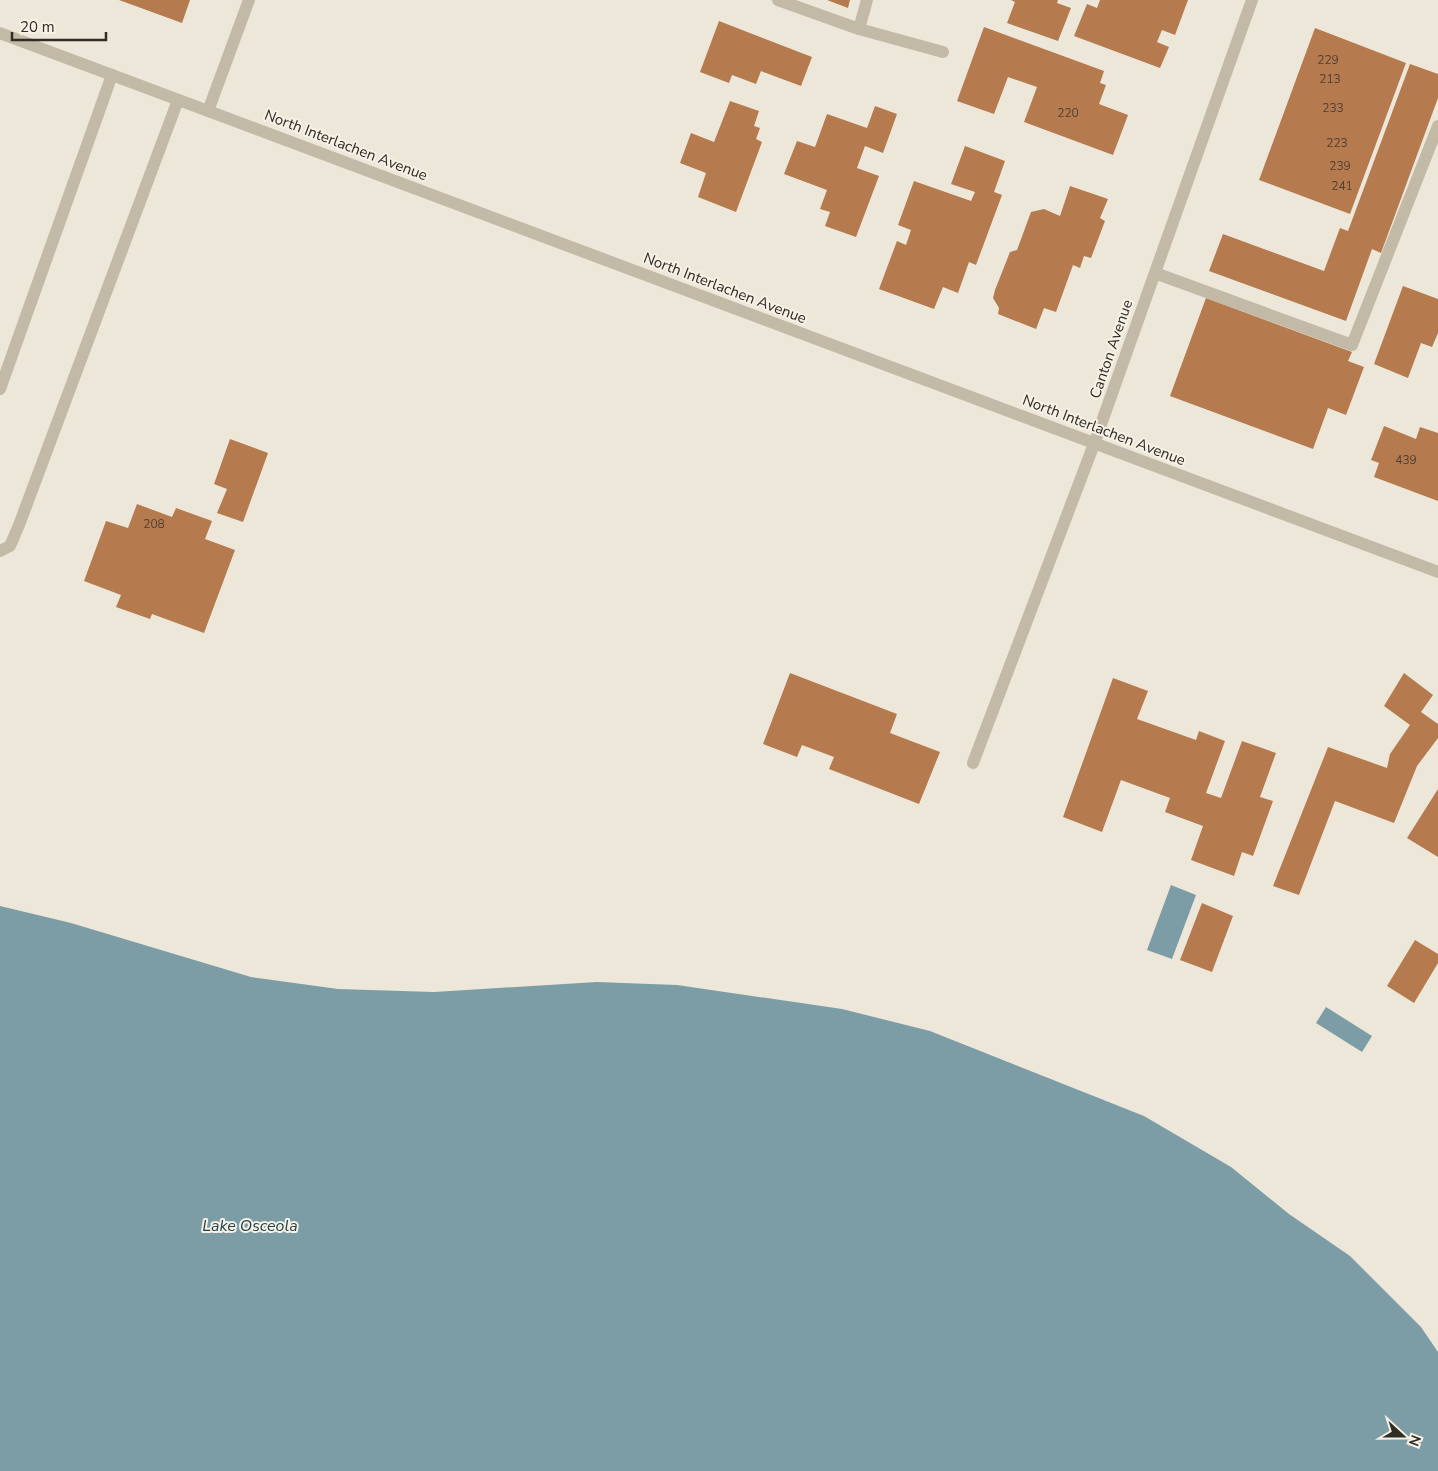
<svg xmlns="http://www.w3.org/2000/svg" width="1438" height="1471" viewBox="0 0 1438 1471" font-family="'Nunito Sans',sans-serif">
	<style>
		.water { fill: #7c9da6 }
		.building { fill: #b67a4f }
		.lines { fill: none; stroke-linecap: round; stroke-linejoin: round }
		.service { stroke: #c3b9a7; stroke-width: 12 }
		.minor { stroke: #c3b9a7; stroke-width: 12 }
		.labels { text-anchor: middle; stroke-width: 4; stroke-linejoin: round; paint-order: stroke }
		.number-label { font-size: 12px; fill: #524030 }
		.street-label { font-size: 15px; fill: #312c26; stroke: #f6f1e5 }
		.water-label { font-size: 16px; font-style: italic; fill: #22434d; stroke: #f6f1e5 }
	</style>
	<rect width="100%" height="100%" fill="#ede7d9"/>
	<g class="water">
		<path d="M1171 885 1196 895 1172 959 1147 950Z"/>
		<path d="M0 906 71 923 251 977 338 989 434 992 597 982 677 985 842 1009 930 1031 1144 1116 1231 1167 1289 1214 1350 1256 1421 1327 1438 1352V1471H0Z"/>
		<path d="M1326 1007 1372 1036 1362 1052 1316 1023Z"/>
	</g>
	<g class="building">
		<path d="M119 0H190L182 23Z"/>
		<path d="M827 0H850L848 8Z"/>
		<path d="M1011 0H1058L1057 3 1071 8 1058 41 1007 23 1015 2Z"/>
		<path d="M1100 0H1188L1175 35 1162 30 1157 42 1169 47 1160 68 1074 36 1087 4 1097 8Z"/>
		<path d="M719 21 812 57 801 86 761 71 756 84 732 75 729 83 700 72Z"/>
		<path d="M984 27 1104 71 1100 83 1106 85 1099 104 1128 115 1113 155 1024 122 1037 87 1008 77 994 114 957 101Z"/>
		<path d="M1315 28 1406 63 1350 214 1259 180Z"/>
		<path d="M1410 64 1438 74V98L1381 253 1372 249 1346 321 1209 271 1223 234 1324 271 1340 228 1348 231Z"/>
		<path d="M730 101 759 111 754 126 760 128 756 139 762 142 736 212 698 197 706 173 680 163 691 133 714 142Z"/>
		<path d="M875 106 897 114 883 153 865 146 857 168 879 176 856 237 825 226 830 212 820 209 827 190 784 174 797 141 815 147 827 114 867 128Z"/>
		<path d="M965 146 1005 161 994 192 1002 195 976 265 969 262 958 293 943 287 934 309 879 289 897 241 906 245 911 230 898 225 914 181 971 201 975 192 951 184Z"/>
		<path d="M1070 186 1108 199 1100 218 1105 221 1091 258 1084 256 1080 268 1073 265 1056 312 1044 308 1036 329 998 314 999 308 993 298 995 290 1010 252 1017 250 1031 212 1044 209 1060 216Z"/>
		<path d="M1403 286 1438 299V333L1432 347 1421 343 1408 378 1374 364Z"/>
		<path d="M1206 298 1352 352 1348 361 1364 367 1346 415 1328 408 1313 449 1170 396Z"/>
		<path d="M1384 426 1416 439 1420 427 1438 433V501L1374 477 1379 463 1371 460Z"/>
		<path d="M230 439 268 453 243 522 217 513 227 489 214 484Z"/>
		<path d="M137 504 172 517 176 508 212 521 205 539 235 550 204 633 152 614 150 619 116 607 121 595 84 581 106 521 128 528Z"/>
		<path d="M790 673 897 714 890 733 940 752 919 804 829 769 834 757 802 745 797 757 763 744Z"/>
		<path d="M1404 673 1433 695 1421 712 1438 724V738L1417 766 1394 823 1335 801 1299 895 1273 886 1328 747 1387 768 1390 754 1410 725 1384 706Z"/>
		<path d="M1113 678 1148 691 1137 719 1196 740 1199 731 1225 741 1206 793 1221 798 1242 741 1276 753 1260 797 1273 801 1253 856 1242 852 1234 876 1191 860 1203 826 1165 812 1170 798 1121 780 1102 832 1063 817Z"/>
		<path d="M1438 789V857L1407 838Z"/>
		<path d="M1202 903 1233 916 1212 972 1180 960Z"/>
		<path d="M1415 940 1438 954V963L1414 1003 1387 986Z"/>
	</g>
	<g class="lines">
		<g class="service">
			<path d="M778 0 859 29 867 0"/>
			<path d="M859 29 943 52"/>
			<path d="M1155 273 1352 345 1438 126"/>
			<path d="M0 389 112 75"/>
			<path d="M0 551 10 546 19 525 178 100"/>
		</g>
		<g class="minor">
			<path d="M0 33 1438 572"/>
			<path d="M208 111 249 0"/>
			<path d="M973 763 1094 444 1252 0"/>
		</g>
	</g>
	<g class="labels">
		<g class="number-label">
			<text x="1328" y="64">229</text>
			<text x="1330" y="83">213</text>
			<text x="1333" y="112">233</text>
			<text x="1068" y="117">220</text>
			<text x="1337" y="147">223</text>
			<text x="1340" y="170">239</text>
			<text x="1342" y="190">241</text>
			<text x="1406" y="464">439</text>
			<text x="154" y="528">208</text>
		</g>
		<g class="street-label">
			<text transform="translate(346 145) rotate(21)" y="5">North Interlachen Avenue</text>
			<text transform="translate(725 288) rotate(21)" y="5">North Interlachen Avenue</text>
			<text transform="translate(1111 349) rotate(-71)" y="5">Canton Avenue</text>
			<text transform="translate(1104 430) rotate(21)" y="5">North Interlachen Avenue</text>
		</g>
		<g class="water-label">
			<text x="250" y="1231">Lake Osceola</text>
		</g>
	</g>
	<g transform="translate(1403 1436) rotate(111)" stroke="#f6f1e5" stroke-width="4" paint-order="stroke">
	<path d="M0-4L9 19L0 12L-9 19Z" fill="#312c26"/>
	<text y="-8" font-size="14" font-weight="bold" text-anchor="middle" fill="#312c26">N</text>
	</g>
	<path d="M12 32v8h94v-8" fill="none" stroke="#312c26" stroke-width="2.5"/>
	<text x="20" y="32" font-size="15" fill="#312c26" stroke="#f6f1e5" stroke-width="4" paint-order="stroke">20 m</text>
</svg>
